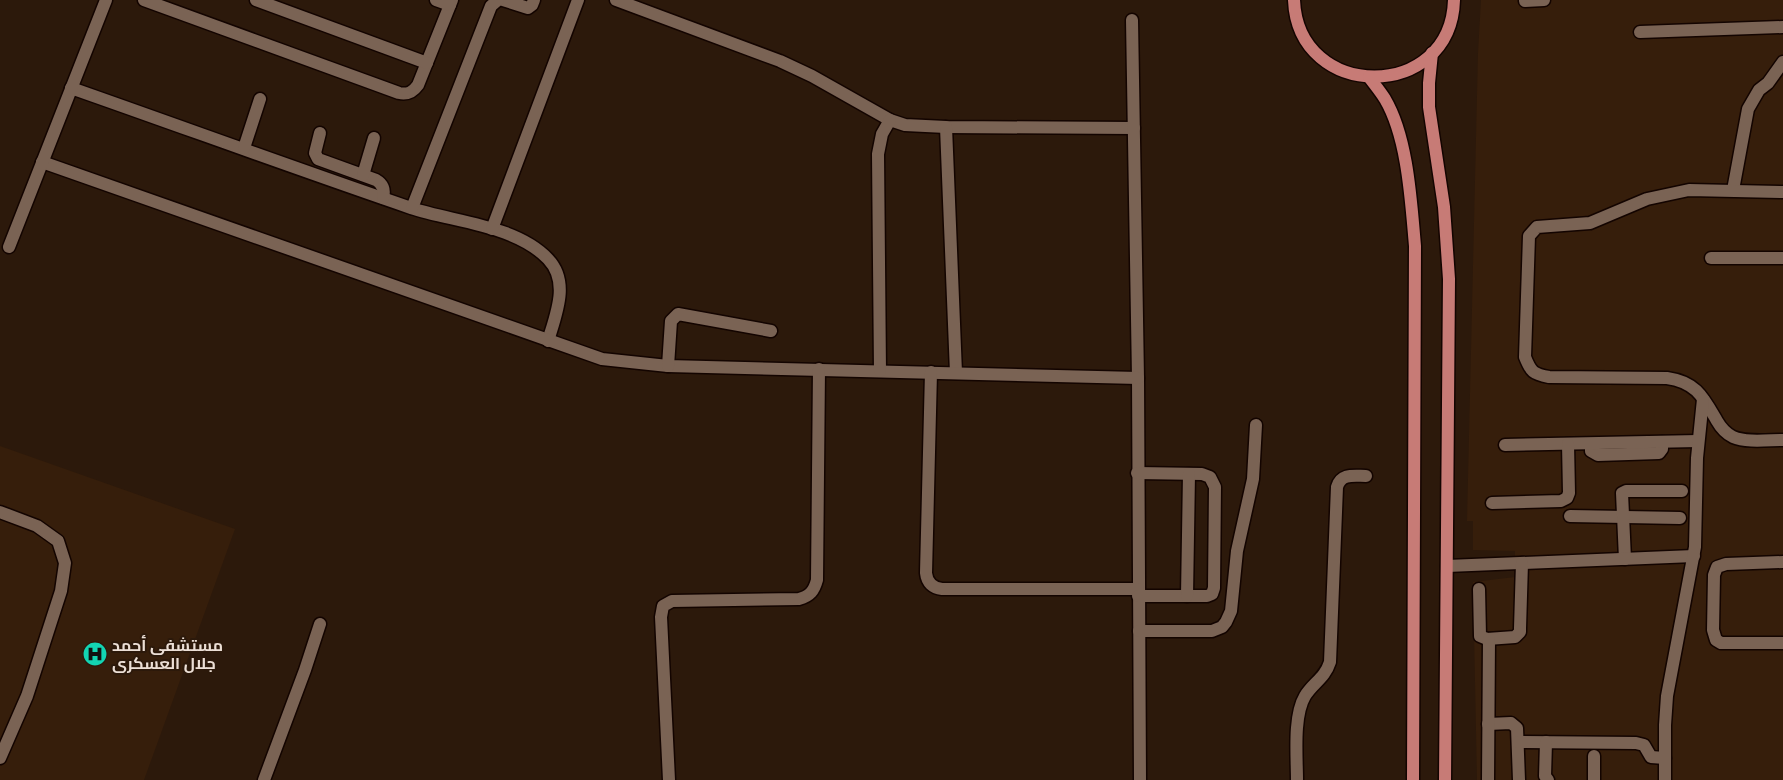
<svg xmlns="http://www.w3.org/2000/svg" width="1783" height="780" viewBox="0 0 1783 780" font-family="'IBM Plex Sans',Cairo,sans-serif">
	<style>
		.built { fill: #361e0b }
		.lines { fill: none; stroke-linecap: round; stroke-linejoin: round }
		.minor-casing { stroke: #130400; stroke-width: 15 }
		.major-casing { stroke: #130400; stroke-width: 15 }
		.minor { stroke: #7a6354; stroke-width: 12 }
		.major { stroke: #c77b76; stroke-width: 12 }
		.labels { text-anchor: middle; stroke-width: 4; stroke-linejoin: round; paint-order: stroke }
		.poi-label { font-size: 16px; font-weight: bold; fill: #ecdfd6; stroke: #2c190b; text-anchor: start }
	</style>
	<rect width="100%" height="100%" fill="#2c190b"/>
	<g class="built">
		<path d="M1481 0H1783V780H1477L1473 582 1515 577V551L1473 550V521H1467L1478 53Z"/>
		<path d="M0 446 235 529 144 780H0Z"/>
	</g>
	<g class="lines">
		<defs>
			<g id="minor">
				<path d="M144 0 399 93C408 95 413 92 418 85L452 0"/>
				<path d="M256 0 427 63"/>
				<path d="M436 0 450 5"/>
				<path d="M503 0 528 8 532 5 534 0"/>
				<path d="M616 0 780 61 812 76 890 120 905 125 946 127 1134 128"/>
				<path d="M1525 1 1544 0"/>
				<path d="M1132 20 1138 378 1140 780"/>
				<path d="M1640 32 1783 27"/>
				<path d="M71 88C185 128 297 169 411 208 453 222 516 225 548 259 570 282 556 314 548 341"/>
				<path d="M946 127 956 373"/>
				<path d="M320 133 315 153 318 159 376 180C383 184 385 190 383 198"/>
				<path d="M244 148 260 99"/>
				<path d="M42 162 602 359 668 366 1138 378"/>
				<path d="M363 175 374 138"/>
				<path d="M1733 190 1748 109 1759 90 1768 83 1783 62"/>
				<path d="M1783 192 1689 190 1647 199 1590 223 1537 227 1529 236 1525 357C1531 372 1533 374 1549 377L1667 378C1696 382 1703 397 1717 421 1721 428 1725 433 1733 437 1747 443 1768 440 1783 440"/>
				<path d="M412 208 491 6 498 0"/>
				<path d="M492 229 578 0"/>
				<path d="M9 247 106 0"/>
				<path d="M1711 258H1783"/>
				<path d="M668 366 671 321 678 314 771 331"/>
				<path d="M880 371 878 154 882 134 890 120"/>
				<path d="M931 372 926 573C927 583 933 588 942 589H1138"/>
				<path d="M1591 444V451L1598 455 1659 453 1662 449V442"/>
				<path d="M1505 445 1698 441"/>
				<path d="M1137 473 1202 474 1210 477 1215 487 1214 588 1212 594 1207 596H1138"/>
				<path d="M1492 503 1561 501 1567 498 1569 493 1568 444"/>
				<path d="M0 512 37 526 58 541 65 563 61 591 27 696 0 758"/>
				<path d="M1570 516 1680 518"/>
				<path d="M1625 559 1622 493 1626 491H1682"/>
				<path d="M1783 562 1726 564 1717 567 1714 575 1713 630 1716 640 1721 643H1783"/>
				<path d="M1447 566 1694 556"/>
				<path d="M1479 589 1480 636 1487 639 1515 637 1520 632V628L1522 563"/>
				<path d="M1187 596 1189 474"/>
				<path d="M1139 631H1212L1222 627 1226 622 1231 611 1237 551 1253 479 1256 425"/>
				<path d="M1488 724 1511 723 1517 728 1519 780"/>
				<path d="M1518 742 1636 743 1644 745 1651 757 1665 758"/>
				<path d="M1546 742 1545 776 1548 780"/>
				<path d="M1594 756V780"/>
				<path d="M264 780 305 670 320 624"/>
				<path d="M669 780 661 617 663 606 672 601 799 599C810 596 814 591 817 580L819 369"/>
				<path d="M1297 780C1297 757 1293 716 1305 696 1313 683 1325 678 1330 662L1337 487C1341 473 1354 476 1366 476"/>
				<path d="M1488 780 1489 639"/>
				<path d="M1665 780V725L1667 696 1695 547 1697 458 1703 399"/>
			</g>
			<g id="major">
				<path d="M1294 0C1298 102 1451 102 1454 0"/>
				<path d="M1432 53 1429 83V107L1444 207 1449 279 1445 780"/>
				<path d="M1369 77C1374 84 1380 91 1385 99 1408 138 1411 202 1415 246L1413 780"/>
			</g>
		</defs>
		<use href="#minor" class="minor-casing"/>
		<use href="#major" class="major-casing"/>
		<use href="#minor" class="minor"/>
		<use href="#major" class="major"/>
	</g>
	<defs>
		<symbol id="hospital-disc" viewBox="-11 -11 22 22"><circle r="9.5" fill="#13d5b3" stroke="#2c190b"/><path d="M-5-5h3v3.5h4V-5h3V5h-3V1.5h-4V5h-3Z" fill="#111"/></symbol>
	</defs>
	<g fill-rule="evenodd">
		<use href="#hospital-disc" x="81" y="640" width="28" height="28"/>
	</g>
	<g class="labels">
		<g class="poi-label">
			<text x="112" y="651">مستشفى أحمد<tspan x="112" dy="18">جلال العسكرى</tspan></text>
		</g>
	</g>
</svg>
